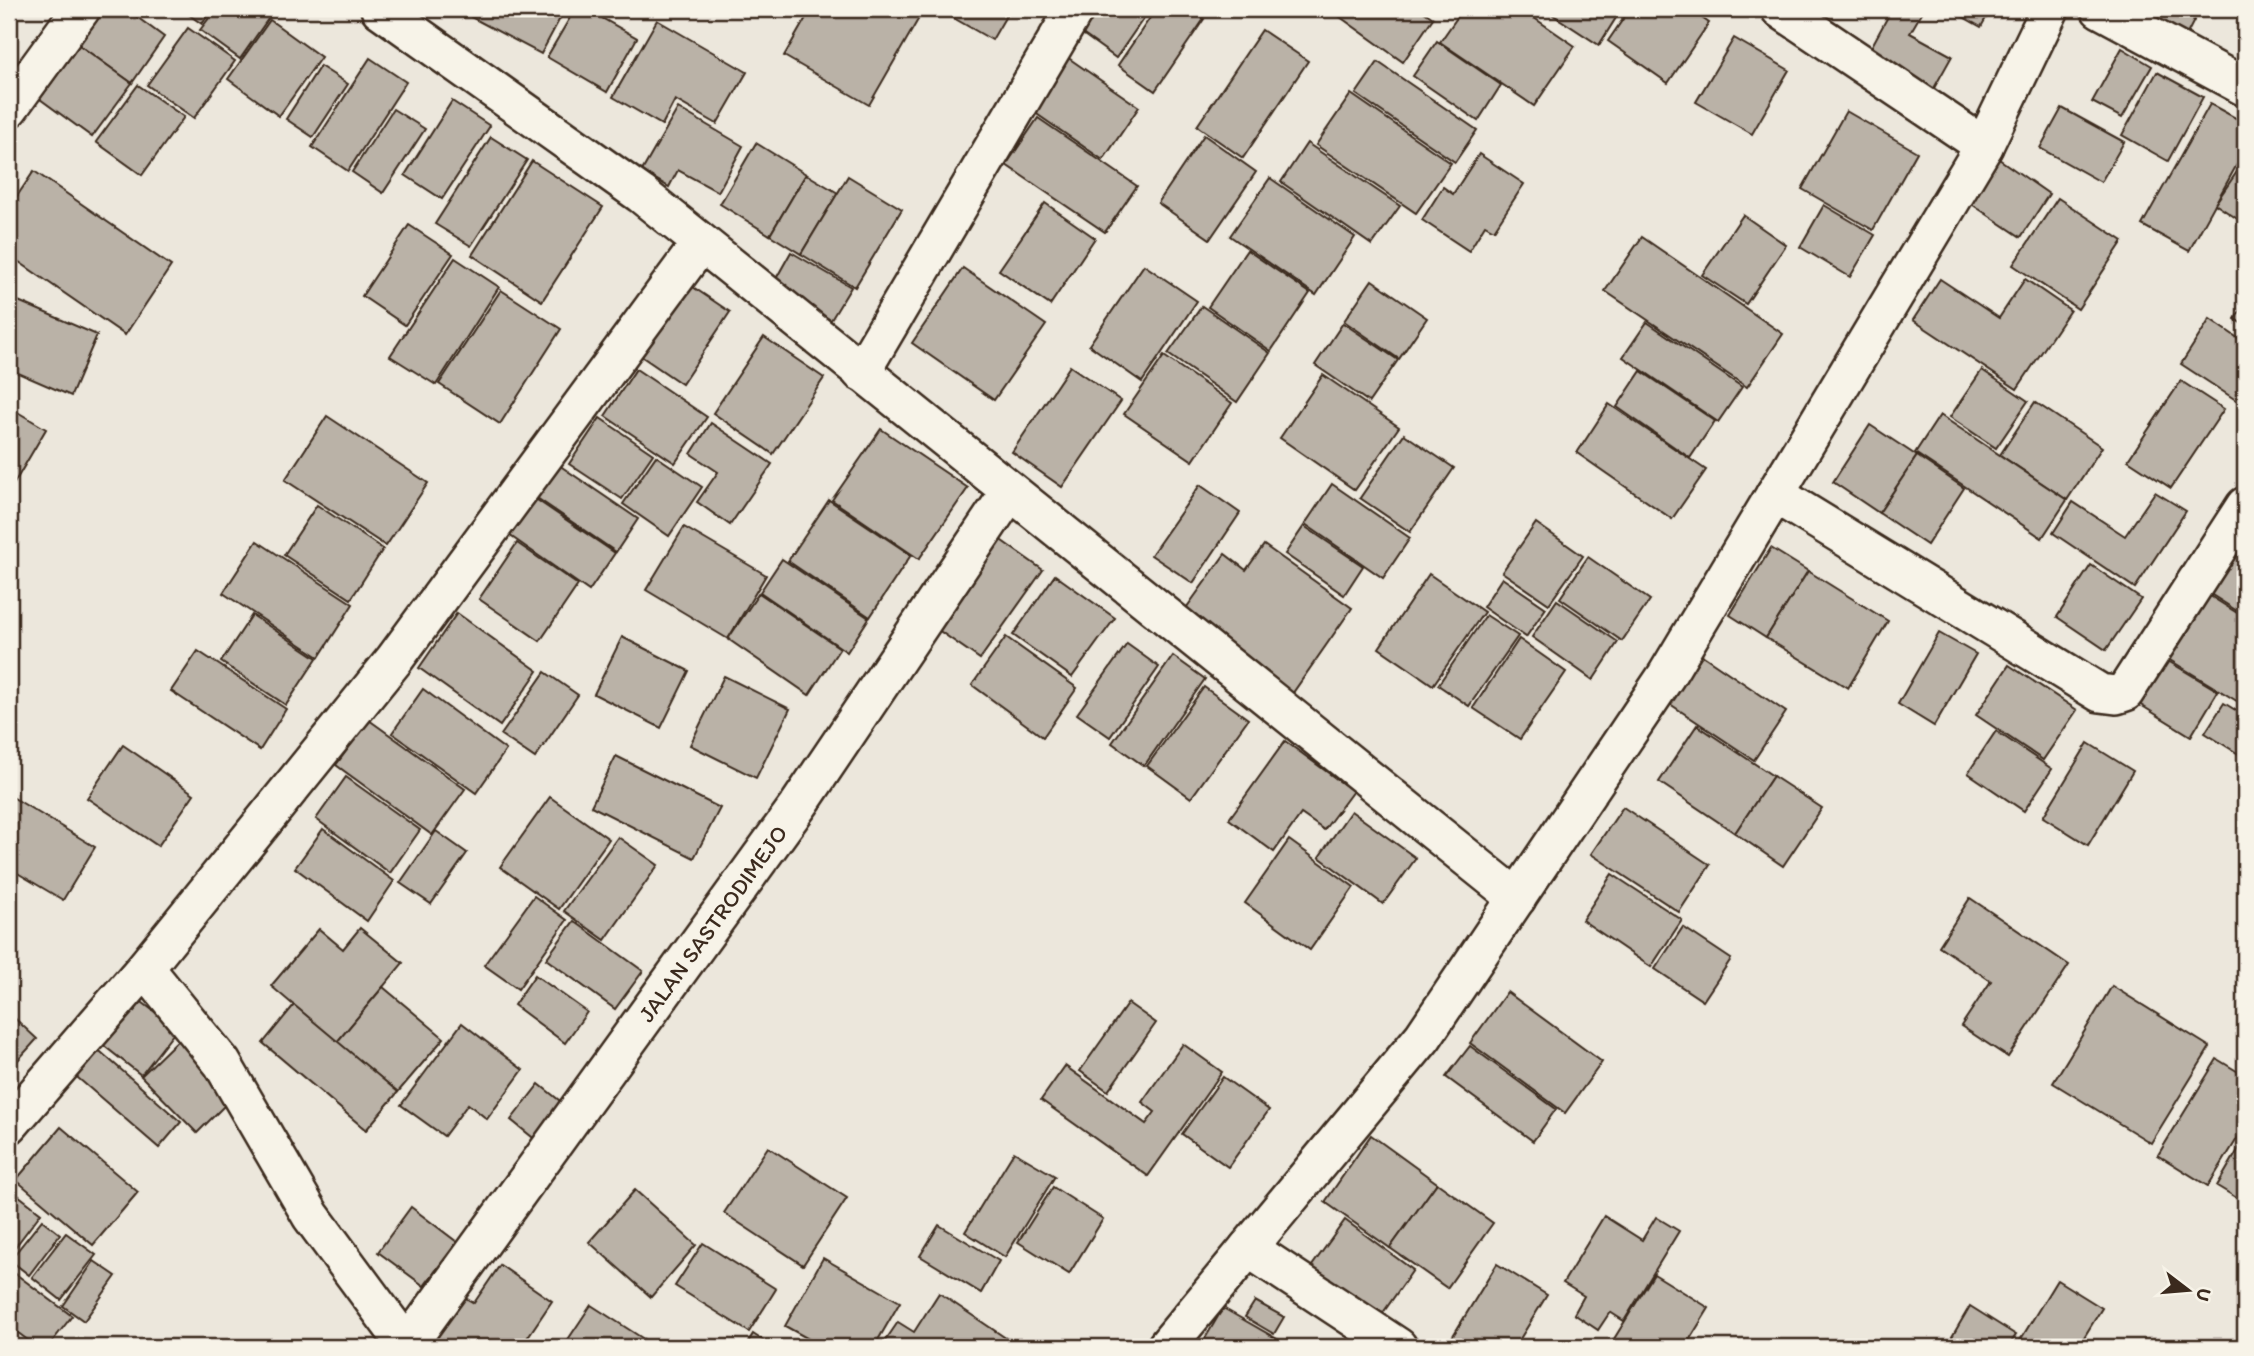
<svg xmlns="http://www.w3.org/2000/svg" width="2254" height="1356" viewBox="0 0 2254 1356" font-family="Itim,sans-serif">
	<style>
		.building { fill: #bab2a7; stroke: #3b2a1e; stroke-width: 2 }
		.lines { fill: none; stroke-linecap: round; stroke-linejoin: round }
		.street-casing { stroke: #3b2a1e; stroke-width: 42 }
		.street { stroke: #f7f3e8; stroke-width: 37 }
		.labels { text-anchor: middle; stroke-width: 5; stroke-linejoin: round; paint-order: stroke }
		.street-label { font-size: 23px; fill: #3b2a1e; stroke: #f7f3e8 }
	</style>
	<rect width="100%" height="100%" fill="#ece7dc"/>
	<filter id="ink" filterUnits="userSpaceOnUse"><feTurbulence type="fractalNoise" baseFrequency=".0143" numOctaves="2"/><feDisplacementMap in="SourceGraphic" scale="14" xChannelSelector="R" yChannelSelector="G"/><feConvolveMatrix kernelMatrix="1 2 1 2 8 2 1 2 1" color-interpolation-filters="sRGB"/></filter>
	<g filter="url(#ink)">
		<g class="building">
			<path d="M105 9H126L164 37 132 83 79 45Z"/>
			<path d="M181 9H212L202 24Z"/>
			<path d="M216 9H275L240 59 200 30Z"/>
			<path d="M475 9H565L541 54 471 17Z"/>
			<path d="M575 9H586L637 38 607 92 547 57Z"/>
			<path d="M811 9H918L923 11 869 105 784 56Z"/>
			<path d="M938 9H1010L992 40Z"/>
			<path d="M1091 9H1150L1116 58 1077 30Z"/>
			<path d="M1156 9H1189L1204 19 1155 91 1118 65Z"/>
			<path d="M1329 9H1420L1433 18 1403 62Z"/>
			<path d="M1463 9H1521L1575 46 1534 106 1440 42Z"/>
			<path d="M1544 9H1612L1619 13 1599 45Z"/>
			<path d="M1630 9H1689L1709 23 1668 83 1608 41Z"/>
			<path d="M1892 9H1924L1910 33 1952 56 1933 90 1868 53Z"/>
			<path d="M1949 9H1991L1981 27Z"/>
			<path d="M2123 9H2200L2184 40Z"/>
			<path d="M270 20 321 57 279 116 228 79Z"/>
			<path d="M657 20 747 72 717 124 675 100 662 125 613 97Z"/>
			<path d="M188 28 235 61 194 118 147 85Z"/>
			<path d="M1262 30 1308 61 1243 158 1197 126Z"/>
			<path d="M1734 38 1789 70 1752 134 1696 102Z"/>
			<path d="M1437 41 1501 85 1478 121 1413 76Z"/>
			<path d="M79 45 132 83 92 137 40 99Z"/>
			<path d="M2122 48 2152 66 2122 118 2092 102Z"/>
			<path d="M1067 57 1139 107 1103 160 1031 110Z"/>
			<path d="M370 58 406 82 348 171 312 147Z"/>
			<path d="M1378 62 1477 130 1455 162 1356 94Z"/>
			<path d="M320 66 348 84 313 137 286 119Z"/>
			<path d="M2157 72 2203 97 2168 161 2122 135Z"/>
			<path d="M138 85 184 117 142 175 96 142Z"/>
			<path d="M1351 94 1451 163 1416 213 1316 145Z"/>
			<path d="M452 101 490 126 442 199 405 175Z"/>
			<path d="M2210 104 2245 123V150L2189 251 2142 225Z"/>
			<path d="M678 108 743 146 718 192 678 170 669 187 642 171Z"/>
			<path d="M2062 108 2124 142 2101 182 2040 148Z"/>
			<path d="M393 109 425 129 383 193 352 172Z"/>
			<path d="M1846 111 1917 152 1873 230 1802 189Z"/>
			<path d="M1038 118 1137 186 1105 232 1006 165Z"/>
			<path d="M1204 135 1256 172 1210 239 1158 203Z"/>
			<path d="M491 137 527 160 471 246 435 224Z"/>
			<path d="M756 143 806 174 770 235 720 204Z"/>
			<path d="M1307 143 1400 206 1372 245 1281 182Z"/>
			<path d="M1479 154 1524 184 1494 230 1485 225 1469 251 1422 220 1443 187 1453 194Z"/>
			<path d="M1999 159 2049 194 2021 237 1970 203Z"/>
			<path d="M2245 160V224L2215 204Z"/>
			<path d="M532 161 603 207 542 301 472 255Z"/>
			<path d="M34 171 171 266 125 335 9 255V208Z"/>
			<path d="M806 174 838 193 801 254 770 235Z"/>
			<path d="M848 176 902 209 855 287 801 254Z"/>
			<path d="M1270 178 1355 237 1316 295 1230 236Z"/>
			<path d="M2058 198 2123 241 2078 309 2013 265Z"/>
			<path d="M1045 203 1095 238 1050 305 999 270Z"/>
			<path d="M1824 205 1875 235 1850 277 1800 247Z"/>
			<path d="M1743 215 1786 245 1746 304 1702 275Z"/>
			<path d="M409 225 453 254 405 325 362 296Z"/>
			<path d="M1642 237 1783 334 1747 387 1605 291Z"/>
			<path d="M1247 250 1310 293 1271 351 1208 307Z"/>
			<path d="M791 252 851 287 831 320 772 286Z"/>
			<path d="M455 258 499 287 436 385 390 356Z"/>
			<path d="M1144 265 1197 301 1142 382 1089 345Z"/>
			<path d="M963 268 1046 325 994 400 912 343Z"/>
			<path d="M1940 279 1999 318 2025 279 2070 310 2017 389 1913 320Z"/>
			<path d="M1372 280 1427 318 1399 359 1344 321Z"/>
			<path d="M684 281 730 312 682 384 635 352Z"/>
			<path d="M501 290 561 329 500 424 439 384Z"/>
			<path d="M9 297 97 335 71 396 9 369Z"/>
			<path d="M2245 303V326L2235 319Z"/>
			<path d="M1202 306 1270 353 1237 402 1168 354Z"/>
			<path d="M2210 319 2245 343V406L2181 364Z"/>
			<path d="M1647 322 1742 387 1718 422 1623 357Z"/>
			<path d="M1343 323 1398 360 1369 402 1315 365Z"/>
			<path d="M764 337 824 378 773 454 713 413Z"/>
			<path d="M1164 356 1232 403 1193 461 1124 414Z"/>
			<path d="M1070 366 1121 401 1062 487 1012 452Z"/>
			<path d="M636 369 707 417 675 463 605 416Z"/>
			<path d="M1982 370 2028 401 1996 448 1950 417Z"/>
			<path d="M1641 371 1715 421 1690 458 1617 407Z"/>
			<path d="M1323 375 1399 427 1355 490 1280 438Z"/>
			<path d="M2181 381 2224 409 2171 488 2128 460Z"/>
			<path d="M2035 402 2102 447 2067 500 2000 455Z"/>
			<path d="M1609 404 1706 470 1672 519 1577 453Z"/>
			<path d="M9 407 46 429 9 492Z"/>
			<path d="M1940 415 2067 500 2042 538 1915 453Z"/>
			<path d="M327 416 428 483 386 546 285 480Z"/>
			<path d="M600 418 653 454 622 499 569 464Z"/>
			<path d="M711 423 772 464 730 525 697 502 718 472 691 454Z"/>
			<path d="M1870 425 1917 456 1879 513 1833 482Z"/>
			<path d="M881 429 968 488 919 559 832 500Z"/>
			<path d="M1404 434 1454 468 1410 532 1360 498Z"/>
			<path d="M656 456 702 487 669 536 623 504Z"/>
			<path d="M1917 456 1964 488 1927 545 1879 513Z"/>
			<path d="M556 463 638 519 616 552 534 496Z"/>
			<path d="M1332 484 1410 538 1383 578 1305 524Z"/>
			<path d="M1200 485 1240 513 1193 583 1151 555Z"/>
			<path d="M2155 492 2186 511 2135 588 2053 533 2073 502 2125 536Z"/>
			<path d="M534 498 615 553 589 591 509 535Z"/>
			<path d="M829 500 911 555 870 617 788 561Z"/>
			<path d="M317 505 383 549 351 599 284 555Z"/>
			<path d="M2245 517V616L2201 588Z"/>
			<path d="M1536 523 1583 556 1549 604 1502 572Z"/>
			<path d="M1304 526 1363 566 1344 595 1285 554Z"/>
			<path d="M684 527 766 575 728 639 646 590Z"/>
			<path d="M995 536 1043 570 980 659 931 625Z"/>
			<path d="M257 541 353 604 319 657 223 593Z"/>
			<path d="M517 543 578 585 540 641 479 599Z"/>
			<path d="M1264 545 1352 608 1290 697 1179 618 1225 554 1246 570Z"/>
			<path d="M1771 548 1808 571 1766 638 1730 615Z"/>
			<path d="M1588 557 1650 600 1622 641 1560 598Z"/>
			<path d="M782 559 869 618 847 652 760 592Z"/>
			<path d="M2091 565 2141 599 2106 650 2057 617Z"/>
			<path d="M1808 571 1888 621 1848 688 1766 638Z"/>
			<path d="M1429 574 1484 612 1433 685 1379 648Z"/>
			<path d="M1055 575 1115 618 1072 677 1013 635Z"/>
			<path d="M1502 578 1546 608 1526 637 1483 607Z"/>
			<path d="M2199 589 2245 618V706L2160 654Z"/>
			<path d="M759 593 840 648 809 695 728 639Z"/>
			<path d="M1557 600 1618 642 1593 680 1532 637Z"/>
			<path d="M457 613 538 671 500 726 419 668Z"/>
			<path d="M252 615 317 658 286 705 221 662Z"/>
			<path d="M1486 615 1518 636 1469 706 1438 685Z"/>
			<path d="M1939 633 1976 654 1934 726 1898 704Z"/>
			<path d="M622 637 689 671 661 728 594 694Z"/>
			<path d="M1006 637 1077 688 1043 737 972 685Z"/>
			<path d="M1519 639 1566 672 1520 739 1473 708Z"/>
			<path d="M1127 644 1159 667 1110 737 1077 714Z"/>
			<path d="M198 651 286 709 260 750 171 691Z"/>
			<path d="M1702 655 1786 712 1754 760 1670 704Z"/>
			<path d="M2158 655 2218 691 2191 736 2131 699Z"/>
			<path d="M1173 656 1205 679 1144 766 1112 743Z"/>
			<path d="M2009 665 2077 710 2043 760 1976 715Z"/>
			<path d="M545 672 578 695 535 758 501 735Z"/>
			<path d="M724 676 790 709 756 778 690 745Z"/>
			<path d="M1204 687 1248 719 1191 798 1147 766Z"/>
			<path d="M423 689 506 750 476 793 392 733Z"/>
			<path d="M2224 703 2245 716V758L2205 733Z"/>
			<path d="M369 720 465 789 432 835 336 765Z"/>
			<path d="M1697 725 1773 776 1735 833 1659 782Z"/>
			<path d="M1996 731 2052 769 2024 811 1968 773Z"/>
			<path d="M1285 741 1353 791 1324 830 1301 814 1274 852 1229 819Z"/>
			<path d="M2088 743 2133 771 2088 845 2043 817Z"/>
			<path d="M123 745 194 794 158 846 87 798Z"/>
			<path d="M616 756 720 808 694 858 591 806Z"/>
			<path d="M1773 776 1822 808 1783 866 1735 833Z"/>
			<path d="M346 777 420 830 390 873 316 819Z"/>
			<path d="M9 795 95 847 63 900 9 868Z"/>
			<path d="M550 797 609 839 559 909 500 867Z"/>
			<path d="M1623 807 1710 865 1679 912 1591 854Z"/>
			<path d="M1351 811 1416 858 1383 904 1319 857Z"/>
			<path d="M323 829 394 881 367 921 295 868Z"/>
			<path d="M436 831 467 853 431 904 400 883Z"/>
			<path d="M618 837 658 865 605 940 564 911Z"/>
			<path d="M1289 840 1354 887 1310 950 1245 903Z"/>
			<path d="M1612 874 1682 920 1651 967 1582 920Z"/>
			<path d="M534 896 567 920 518 989 484 965Z"/>
			<path d="M1970 898 2069 965 2008 1057 1961 1026 1991 981 1939 946Z"/>
			<path d="M574 921 643 971 615 1009 546 959Z"/>
			<path d="M1683 927 1731 959 1703 1001 1655 969Z"/>
			<path d="M360 928 403 963 337 1042 271 986 319 929 343 949Z"/>
			<path d="M535 975 587 1012 565 1043 514 1005Z"/>
			<path d="M2112 986 2210 1047 2151 1143 2053 1083Z"/>
			<path d="M383 987 444 1038 398 1092 337 1042Z"/>
			<path d="M1507 992 1602 1062 1565 1113 1470 1043Z"/>
			<path d="M134 996 177 1029 141 1075 98 1041Z"/>
			<path d="M1128 1003 1156 1023 1108 1091 1080 1071Z"/>
			<path d="M294 1005 398 1092 366 1130 263 1043Z"/>
			<path d="M9 1013 37 1039 9 1070Z"/>
			<path d="M462 1023 523 1070 487 1119 468 1104 444 1136 401 1105Z"/>
			<path d="M180 1038 236 1094 197 1133 141 1076Z"/>
			<path d="M1183 1044 1222 1072 1148 1176 1041 1100 1065 1066 1146 1124 1155 1112 1142 1102Z"/>
			<path d="M94 1046 181 1122 159 1148 71 1072Z"/>
			<path d="M1470 1046 1556 1109 1533 1141 1446 1077Z"/>
			<path d="M2217 1059 2245 1076V1126L2208 1186 2158 1155Z"/>
			<path d="M1223 1077 1269 1110 1228 1167 1182 1134Z"/>
			<path d="M539 1084 575 1113 547 1149 511 1120Z"/>
			<path d="M61 1127 138 1192 93 1245 16 1180Z"/>
			<path d="M1371 1135 1437 1183 1390 1248 1325 1202Z"/>
			<path d="M2245 1138V1203L2217 1186Z"/>
			<path d="M768 1147 847 1198 803 1265 724 1213Z"/>
			<path d="M1014 1152 1055 1176 1005 1257 965 1232Z"/>
			<path d="M1437 1183 1493 1223 1447 1288 1390 1248Z"/>
			<path d="M1053 1187 1103 1219 1069 1274 1018 1242Z"/>
			<path d="M9 1188 41 1213 9 1255Z"/>
			<path d="M635 1190 696 1245 651 1297 589 1242Z"/>
			<path d="M411 1207 457 1242 424 1286 378 1252Z"/>
			<path d="M1604 1216 1642 1240 1656 1217 1679 1231 1624 1321 1610 1312 1598 1330 1574 1314 1584 1296 1563 1283Z"/>
			<path d="M42 1220 60 1234 29 1275 10 1260Z"/>
			<path d="M1345 1220 1413 1270 1373 1327 1304 1277Z"/>
			<path d="M939 1225 999 1261 981 1293 920 1256Z"/>
			<path d="M66 1233 96 1255 61 1300 32 1277Z"/>
			<path d="M703 1243 776 1289 749 1332 675 1286Z"/>
			<path d="M823 1258 900 1302 874 1347H823L785 1326Z"/>
			<path d="M94 1261 116 1276 84 1321 63 1306Z"/>
			<path d="M1497 1264 1547 1295 1515 1347H1464L1451 1339Z"/>
			<path d="M500 1265 552 1301 521 1347H433L426 1342 459 1294 474 1303Z"/>
			<path d="M9 1269 72 1316 48 1347H37L9 1326Z"/>
			<path d="M1654 1274 1709 1308 1685 1347H1609Z"/>
			<path d="M2057 1280 2102 1308 2078 1347H2016Z"/>
			<path d="M939 1293 1019 1347H881L898 1322 914 1332Z"/>
			<path d="M1255 1301 1284 1317 1274 1334 1245 1317Z"/>
			<path d="M591 1305 653 1345 652 1347H563Z"/>
			<path d="M1970 1306 2016 1335 2008 1347H1946Z"/>
			<path d="M1223 1308 1291 1347H1200Z"/>
			<path d="M753 1334 773 1347H745Z"/>
		</g>
		<g class="lines">
			<defs>
				<g id="street">
					<path d="M380 9 641 194 1517 898"/>
					<path d="M1780 9 1984 146"/>
					<path d="M2100 9 2245 87"/>
					<path d="M9 108 81 9"/>
					<path d="M861 372 1075 9"/>
					<path d="M1775 494 2100 693 2116 695 2125 692 2245 506"/>
					<path d="M145 968 222 1063 311 1216 407 1346"/>
					<path d="M9 1125 145 968 394 660 701 243"/>
					<path d="M1248 1248 1398 1347"/>
					<path id="s1" d="M406 1347 800 803 1009 493"/>
					<path d="M1166 1347 1423 1037 1666 676 1984 146 2050 9"/>
				</g>
			</defs>
			<use href="#street" class="street-casing"/>
			<use href="#street" class="street"/>
		</g>
	</g>
	<g class="labels">
		<g class="street-label">
			<text dy="8" stroke="none"><textPath href="#s1" startOffset="523">JALAN SASTRODIMEJO</textPath></text>
		</g>
	</g>
	<rect width="2254" height="1356" fill="none" stroke="#f7f3e8" stroke-width="35"/>
	<rect x="18" y="18" width="2219" height="1321" fill="none" stroke="#3b2a1e" stroke-width="2.5" filter="url(#ink)"/>
	<g transform="translate(2188 1290) rotate(106)" stroke="#f7f3e8" stroke-width="5" paint-order="stroke">
	<path d="M0-5L12 26L0 18L-12 26Z" fill="#3b2a1e"/>
	<text y="-10" font-size="19" font-weight="bold" text-anchor="middle" fill="#3b2a1e">U</text>
	</g>
</svg>
